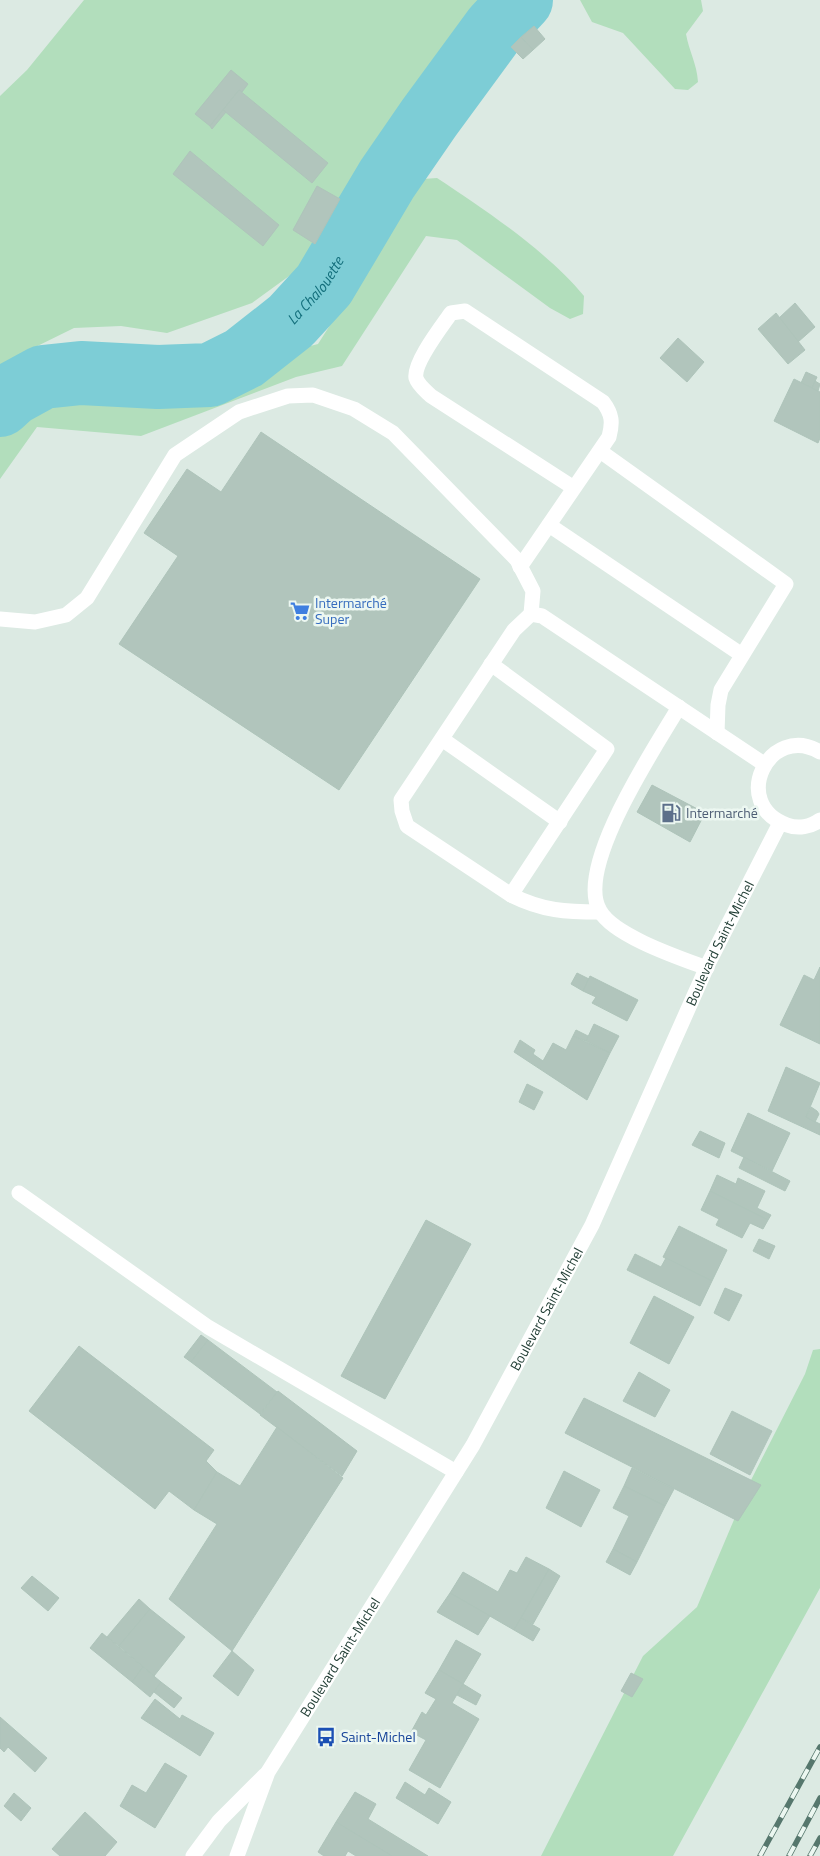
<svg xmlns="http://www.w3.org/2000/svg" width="820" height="1856" viewBox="0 0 820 1856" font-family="'Titillium Web',sans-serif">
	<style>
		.green { fill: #b2debc }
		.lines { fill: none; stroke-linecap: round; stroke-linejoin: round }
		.river { stroke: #7dcdd6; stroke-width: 64 }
		.building { fill: #b1c5bc; stroke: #aec4ba }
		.lane { stroke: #fff; stroke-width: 15 }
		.secondary { stroke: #fff; stroke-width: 15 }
		.rail-casing { stroke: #56776d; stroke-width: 5.5 }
		.rail { stroke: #ecf7f1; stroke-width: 4; stroke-dasharray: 11; stroke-linecap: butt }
		.labels { text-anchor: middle; stroke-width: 5; stroke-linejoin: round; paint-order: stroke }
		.shop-label { font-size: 14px; fill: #366cbe; stroke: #ecf7f1; text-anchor: start }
		.service-label { font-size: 14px; fill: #4e5e75; stroke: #ecf7f1; text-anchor: start }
		.street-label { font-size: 14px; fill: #1d3a31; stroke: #ecf7f1 }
		.transit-label { font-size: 14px; fill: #164399; stroke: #ecf7f1; text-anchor: start }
		.water-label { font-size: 15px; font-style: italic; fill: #126e7b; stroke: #ecf7f1 }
	</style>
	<rect width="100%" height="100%" fill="#dceae3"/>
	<g class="green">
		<path d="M84 0H487L382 131 318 255 252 303 167 333 121 326 74 328 13 358 0 369V96L27 70Z"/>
		<path d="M580 0H701L703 11 686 34C689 51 697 64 698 82L688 90 675 89 623 33 592 22Z"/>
		<path d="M437 178C484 209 548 252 584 296L583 314 570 319 550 308 457 240 426 236 342 366 296 377 141 436 37 427 0 479V428L25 398 64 384 110 385 228 379 272 356 318 344 423 179Z"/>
		<path d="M820 1349V1588L673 1856H541L643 1656 697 1607 750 1482 805 1374 813 1350Z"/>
	</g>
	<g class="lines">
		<path class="river" id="s1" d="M0 405 12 394 43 377 81 373 158 377 210 375 244 358 291 321 324 285 387 179 429 118 495 28 521 0"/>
	</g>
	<g class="building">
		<path d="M534 26 545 39 533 50 521 37Z"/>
		<path d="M521 37 533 50 523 59 511 47Z"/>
		<path d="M231 70 248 84 242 92 239 90 210 126 195 114Z"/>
		<path d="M239 90 328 163 312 183 223 110Z"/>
		<path d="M223 110 226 112 212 129 210 126Z"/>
		<path d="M190 151 279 225 263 246 173 174Z"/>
		<path d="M317 186 340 199 315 244 293 230Z"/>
		<path d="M795 303 815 327 798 342 779 318Z"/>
		<path d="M776 313 805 350 788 364 758 329Z"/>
		<path d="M678 338 704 362 687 382 660 358Z"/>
		<path d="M806 372 817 377 812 388 801 383Z"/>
		<path d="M794 379 820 392V438L818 443 774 421Z"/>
		<path d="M815 381 820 384 818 391 812 388Z"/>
		<path d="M261 432 480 579 339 790 119 644 178 556 144 533 187 469 221 492Z"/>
		<path d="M652 785 705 813 690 842 637 812Z"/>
		<path d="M820 967V1044L780 1025 804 975 814 980Z"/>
		<path d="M577 973 589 979 583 991 571 984Z"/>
		<path d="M590 976 638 1000 627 1021 592 1003 596 997 583 991Z"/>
		<path d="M594 1024 619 1036 610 1053 586 1041Z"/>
		<path d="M576 1030 588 1036 586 1041 573 1036Z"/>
		<path d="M573 1036 610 1053 587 1100 514 1052 520 1040 535 1050 533 1054 543 1061 553 1043 566 1050Z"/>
		<path d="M786 1067 820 1083 806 1117 820 1124V1135L768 1111Z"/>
		<path d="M527 1084 543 1092 534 1110 519 1102Z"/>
		<path d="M811 1107 817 1111 819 1114 815 1122 806 1117Z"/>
		<path d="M748 1113 790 1133 772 1171 731 1151Z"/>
		<path d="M700 1131 725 1143 719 1158 692 1145Z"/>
		<path d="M744 1157 790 1181 785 1191 739 1168Z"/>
		<path d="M717 1175 736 1184 738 1178 765 1191 757 1208 771 1215 768 1220 710 1191Z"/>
		<path d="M710 1191 768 1220 763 1229 750 1223 742 1238 716 1225 719 1219 701 1210Z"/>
		<path d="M426 1220 471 1244 385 1399 341 1376Z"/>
		<path d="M679 1226 727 1250 712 1281 663 1257Z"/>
		<path d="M759 1239 775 1246 769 1259 753 1251Z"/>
		<path d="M635 1254 661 1267 666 1258 712 1281 700 1306 627 1270Z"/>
		<path d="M725 1288 742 1295 729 1321 714 1313Z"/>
		<path d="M654 1296 694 1317 669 1364 630 1343Z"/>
		<path d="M201 1335 208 1340 191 1362 184 1357Z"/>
		<path d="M208 1340 277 1392 260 1414 191 1362Z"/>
		<path d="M79 1346 214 1450 206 1461 217 1472 194 1510 169 1491 155 1509 29 1411Z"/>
		<path d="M639 1372 670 1390 655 1417 623 1401Z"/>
		<path d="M278 1391 357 1451 342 1476 260 1415Z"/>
		<path d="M584 1398 761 1485 738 1521 565 1433Z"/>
		<path d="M732 1411 772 1431 750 1475 710 1454Z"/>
		<path d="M277 1427 343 1478 232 1651 169 1599 217 1524 194 1510 217 1472 240 1486Z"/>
		<path d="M632 1468 674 1489 665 1506 624 1486Z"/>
		<path d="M564 1471 600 1490 581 1527 546 1508Z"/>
		<path d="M624 1486 665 1506 637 1562 613 1549 629 1516 613 1508Z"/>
		<path d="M613 1549 637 1562 630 1575 606 1562Z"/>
		<path d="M526 1557 549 1569 514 1630 450 1593 463 1572 498 1592 510 1570 517 1573Z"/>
		<path d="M549 1569 560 1576 533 1624 521 1618Z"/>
		<path d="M32 1576 59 1598 48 1611 21 1588Z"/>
		<path d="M450 1593 490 1616 478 1635 437 1612Z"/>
		<path d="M139 1599 150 1609 119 1646 107 1637Z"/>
		<path d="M150 1609 185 1637 154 1676 119 1646Z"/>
		<path d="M521 1618 540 1629 533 1641 514 1630Z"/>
		<path d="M102 1633 143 1667 132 1682 90 1648Z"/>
		<path d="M456 1640 481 1654 463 1684 439 1670Z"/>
		<path d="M232 1651 254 1670 238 1696 213 1676Z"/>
		<path d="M143 1667 161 1682 150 1697 132 1682Z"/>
		<path d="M439 1670 463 1684 452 1703 479 1719 440 1788 409 1770 426 1740 411 1732 422 1712 426 1715 436 1699 425 1693Z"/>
		<path d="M631 1673 643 1679 632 1697 621 1691Z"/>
		<path d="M161 1682 182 1698 174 1708 154 1692Z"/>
		<path d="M463 1684 481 1695 476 1705 457 1695Z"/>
		<path d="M155 1699 180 1719 182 1715 214 1733 200 1756 141 1718Z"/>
		<path d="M0 1717 47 1758 35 1772 8 1747 4 1752 0 1748Z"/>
		<path d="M165 1763 187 1776 155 1828 120 1806 132 1785 146 1793Z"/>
		<path d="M405 1782 425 1795 429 1788 451 1802 438 1824 396 1798Z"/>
		<path d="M355 1792 376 1804 368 1819 428 1856H392L336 1822Z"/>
		<path d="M14 1793 31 1808 21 1821 4 1806Z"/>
		<path d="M85 1812 117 1842 105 1856H60L52 1849Z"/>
		<path d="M336 1822 392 1856H356L348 1851 345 1856H324L318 1852Z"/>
	</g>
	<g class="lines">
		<g class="lane">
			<path d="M600 451 786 584 721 690 718 705 717 733"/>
			<path d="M549 525 742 655"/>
			<path d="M520 567 609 437C613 422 612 414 603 402L465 311 451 313C442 326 413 363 416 378 418 385 426 391 431 396L574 488"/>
			<path d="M0 619 35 622 66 615 87 598 175 455 239 412 288 396 313 395 354 409 393 433 517 560 533 591 531 614"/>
			<path d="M491 664 607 749 511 895"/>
			<path d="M679 707C656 746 574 868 600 911 614 936 680 958 707 968"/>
			<path d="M442 739 560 822"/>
			<path d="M600 912C566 912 543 911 511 895L407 826 402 811 401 800 514 630 531 614 542 616 764 764"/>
			<path d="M19 1193 208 1327 456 1472"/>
		</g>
		<g class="secondary">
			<path d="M820 752C769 722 729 804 787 825 798 829 811 827 820 820"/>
			<path d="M193 1856 219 1821 265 1775"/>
			<path id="s2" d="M237 1856 268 1772 473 1445 592 1225 709 962 780 823"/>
		</g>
		<defs>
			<g id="rail">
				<path d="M760 1856 820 1747"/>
				<path d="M789 1856 820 1798"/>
				<path d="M810 1856 820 1838"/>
			</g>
		</defs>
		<use href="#rail" class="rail-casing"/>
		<use href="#rail" class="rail"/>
	</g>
	<defs>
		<symbol id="supermarket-bare" viewBox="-9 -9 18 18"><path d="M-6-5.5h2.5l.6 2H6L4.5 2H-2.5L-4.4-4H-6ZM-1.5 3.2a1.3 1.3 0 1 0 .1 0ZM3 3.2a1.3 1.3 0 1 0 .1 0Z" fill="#3f7fe0" stroke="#ecf7f1" stroke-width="2.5" paint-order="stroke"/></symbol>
		<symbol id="fuel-bare" viewBox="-9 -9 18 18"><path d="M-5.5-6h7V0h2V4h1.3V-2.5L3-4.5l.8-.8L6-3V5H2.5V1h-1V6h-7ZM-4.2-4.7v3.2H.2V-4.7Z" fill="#5c6f8a" stroke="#ecf7f1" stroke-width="2.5" paint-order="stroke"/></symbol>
		<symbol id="bus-bare" viewBox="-9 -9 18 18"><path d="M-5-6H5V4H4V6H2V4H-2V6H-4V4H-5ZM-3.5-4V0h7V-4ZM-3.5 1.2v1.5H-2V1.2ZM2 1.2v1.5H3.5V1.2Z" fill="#1a4fb4" stroke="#ecf7f1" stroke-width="2.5" paint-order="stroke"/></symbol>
	</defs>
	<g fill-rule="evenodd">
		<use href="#supermarket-bare" x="286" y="597" width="28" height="28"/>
		<use href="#fuel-bare" x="657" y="799" width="28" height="28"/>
		<use href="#bus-bare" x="312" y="1723" width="28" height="28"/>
	</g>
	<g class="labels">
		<g class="shop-label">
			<text x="315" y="608">Intermarché<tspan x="315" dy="16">Super</tspan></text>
		</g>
		<g class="service-label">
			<text x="686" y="818">Intermarché</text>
		</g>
		<g class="street-label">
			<text dy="5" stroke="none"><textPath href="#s2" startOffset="1035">Boulevard Saint-Michel</textPath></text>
			<text dy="5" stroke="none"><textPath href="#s2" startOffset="630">Boulevard Saint-Michel</textPath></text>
			<text dy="5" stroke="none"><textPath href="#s2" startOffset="225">Boulevard Saint-Michel</textPath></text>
		</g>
		<g class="transit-label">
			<text x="341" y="1742">Saint-Michel</text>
		</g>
		<g class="water-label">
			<text dy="5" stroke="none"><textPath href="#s1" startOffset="356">La Chalouette</textPath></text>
		</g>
	</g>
</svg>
